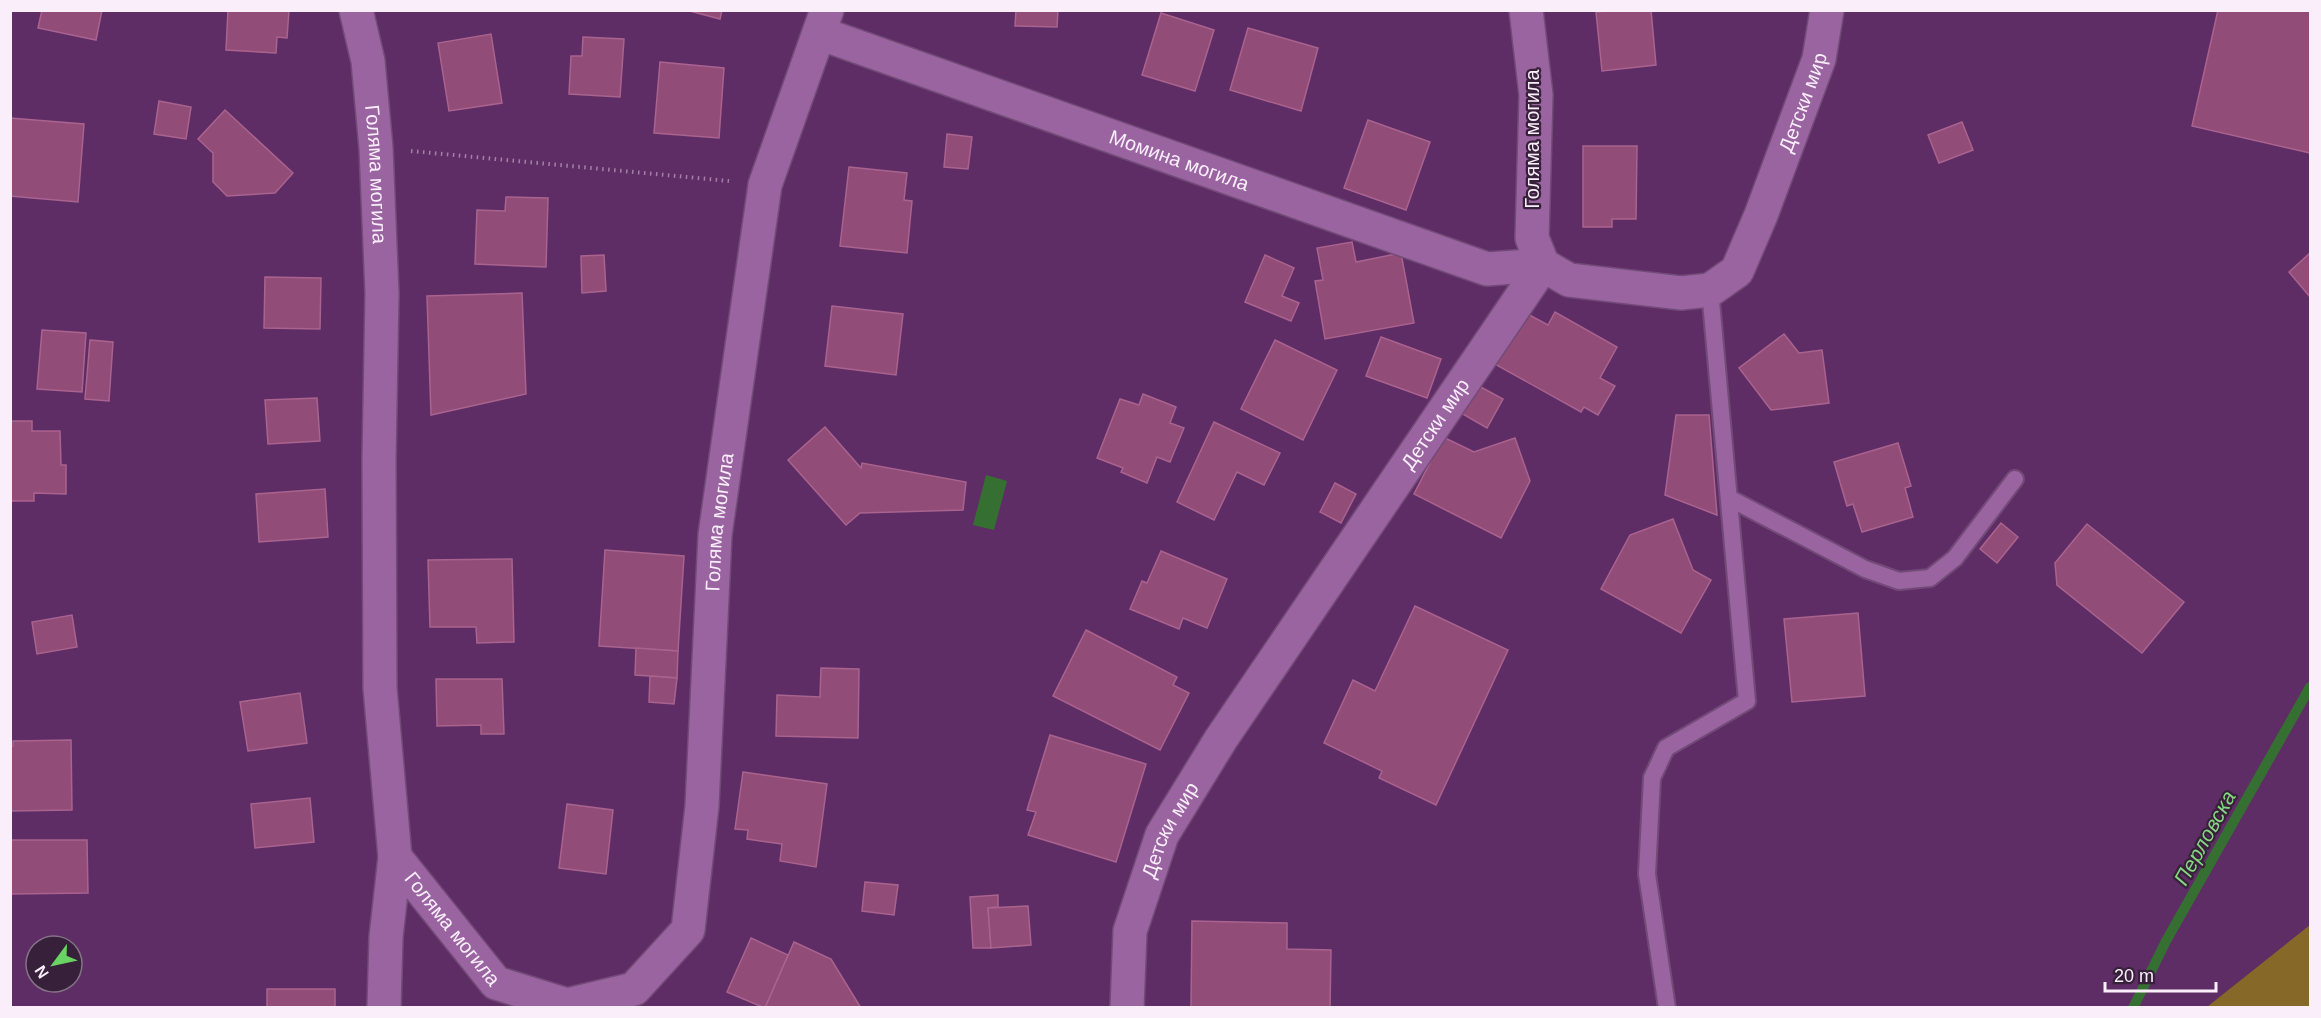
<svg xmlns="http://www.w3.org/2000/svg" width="2321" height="1018" viewBox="0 0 2321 1018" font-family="Arial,sans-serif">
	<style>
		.forest { fill: #866828 }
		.water { fill: #357032 }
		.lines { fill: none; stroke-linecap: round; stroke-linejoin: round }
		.stream { stroke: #357032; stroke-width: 10 }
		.building { fill: #914c78; stroke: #aa638f; stroke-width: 1.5 }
		.service-casing { stroke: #724a77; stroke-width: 20 }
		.minor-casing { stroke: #724a77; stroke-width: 36 }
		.path { stroke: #a381a6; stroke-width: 4; stroke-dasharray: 1.5 4.5; stroke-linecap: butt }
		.service { stroke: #9964a0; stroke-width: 16 }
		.minor { stroke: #9964a0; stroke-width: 33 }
		.labels { text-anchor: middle; stroke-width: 4.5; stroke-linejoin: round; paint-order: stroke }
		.street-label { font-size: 20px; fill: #faeefb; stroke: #37213a }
		.water-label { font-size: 21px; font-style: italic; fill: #86d781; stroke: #37213a }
	</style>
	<rect width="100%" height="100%" fill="#5f2d65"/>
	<path class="forest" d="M2310 925V1007H2207Z"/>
	<path class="water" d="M986 475 1007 481 994 530 973 525Z"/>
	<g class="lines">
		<path class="stream" d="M2133 1008 2166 941 2310 687"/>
	</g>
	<g class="building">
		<path d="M42 10H102L96 40 38 28Z"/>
		<path d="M228 10H289L287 38 277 37 276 53 226 50Z"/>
		<path d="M686 10H722L720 19Z"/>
		<path d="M1016 10H1058L1057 27 1015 26Z"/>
		<path d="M1616 10H1651L1656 65 1602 71 1596 12Z"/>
		<path d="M2218 10H2310V153L2192 126Z"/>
		<path d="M1161 13 1214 30 1195 91 1142 75Z"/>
		<path d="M1248 28 1318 48 1301 111 1230 90Z"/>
		<path d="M491 34 502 103 449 111 438 43Z"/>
		<path d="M583 37 624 39 620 97 569 94 571 56H582Z"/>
		<path d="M660 62 724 68 719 138 654 133Z"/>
		<path d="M159 101 191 107 186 139 154 134Z"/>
		<path d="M225 110 293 173 275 193 227 196 213 182V153L198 139Z"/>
		<path d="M10 118 84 124 78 202 10 196Z"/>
		<path d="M1368 120 1430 142 1406 210 1344 188Z"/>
		<path d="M1962 122 1973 150 1939 163 1928 135Z"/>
		<path d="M947 134 972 137 968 169 944 167Z"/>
		<path d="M1583 146H1637L1636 219H1612V227H1583Z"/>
		<path d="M849 167 907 173 904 200 912 201 907 253 840 246Z"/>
		<path d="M506 197 548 198 546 267 475 264 477 210 505 211Z"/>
		<path d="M1352 242 1356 262 1401 253 1414 323 1325 339 1315 281 1323 280 1317 248Z"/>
		<path d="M2310 253V297L2289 272Z"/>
		<path d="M604 255 606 291 582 293 581 256Z"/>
		<path d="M1265 255 1294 268 1282 296 1299 303 1291 321 1245 302Z"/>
		<path d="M265 277 321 278 320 329 264 328Z"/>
		<path d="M522 293 526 394 431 415 427 296Z"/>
		<path d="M832 306 903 314 896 375 825 366Z"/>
		<path d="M1522 311 1548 325 1555 312 1617 347 1600 378 1615 386 1598 415 1584 407 1581 412 1493 363Z"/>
		<path d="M42 330 86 333 82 392 37 389Z"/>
		<path d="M1784 334 1799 353 1822 350 1829 403 1771 410 1739 368Z"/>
		<path d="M1381 337 1441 359 1427 398 1366 376Z"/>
		<path d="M90 340 113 342 109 401 85 399Z"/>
		<path d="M1275 340 1337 370 1303 440 1241 409Z"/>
		<path d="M1477 385 1503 399 1487 428 1461 413Z"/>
		<path d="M1143 394 1176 407 1170 423 1184 428 1170 462 1157 457 1147 483 1121 472 1123 468 1097 458 1120 399 1139 405Z"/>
		<path d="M317 398 320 441 268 444 265 400Z"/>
		<path d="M1676 415H1709L1717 515 1665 495Z"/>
		<path d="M10 421H32V431H60L61 465H66V494L34 493V501H10Z"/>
		<path d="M1214 422 1280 453 1264 485 1237 472 1214 520 1177 502Z"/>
		<path d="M825 427 861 468 862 463 966 482 963 510 860 513 846 525 788 460Z"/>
		<path d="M1443 437 1474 452 1515 438 1530 481 1501 538 1414 494Z"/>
		<path d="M1898 443 1911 486 1905 488 1913 517 1862 532 1853 504 1847 506 1834 462Z"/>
		<path d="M1335 483 1356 494 1341 523 1320 512Z"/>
		<path d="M325 489 328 537 259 542 256 494Z"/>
		<path d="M1673 519 1693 570 1711 580 1681 633 1601 589 1630 535Z"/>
		<path d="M2001 523 2018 537 1997 563 1980 549Z"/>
		<path d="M2087 524 2184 602 2142 653 2057 585 2055 563Z"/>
		<path d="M605 550 684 556 678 651 599 646Z"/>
		<path d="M1161 551 1227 579 1207 628 1183 618 1179 629 1130 609 1142 581 1147 583Z"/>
		<path d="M512 559 514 642 477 643 476 627H430L428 560Z"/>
		<path d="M1415 606 1508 650 1436 805 1379 778 1382 771 1324 743 1353 680 1375 691Z"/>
		<path d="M1858 613 1865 696 1792 702 1784 619Z"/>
		<path d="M72 615 77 647 37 654 32 622Z"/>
		<path d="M1086 630 1177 677 1173 685 1189 693 1160 750 1053 696Z"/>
		<path d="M636 648 678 651 677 678 635 675Z"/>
		<path d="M821 668 859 669 858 738 776 736 777 695 820 697Z"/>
		<path d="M650 676 677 678 674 704 649 702Z"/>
		<path d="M436 679H502L504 734H481V725L437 726Z"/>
		<path d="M300 693 307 743 248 751 240 702Z"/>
		<path d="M1050 735 1146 764 1116 862 1028 835 1036 812 1027 810Z"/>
		<path d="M71 740 72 810 10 811V747L13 746V741Z"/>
		<path d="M743 772 827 784 816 867 780 861 782 844 747 839 748 830 735 829Z"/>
		<path d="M310 798 314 842 255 848 251 804Z"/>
		<path d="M567 804 613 810 606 874 559 868Z"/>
		<path d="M10 840H87L88 893 10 894Z"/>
		<path d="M865 882 898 885 894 915 862 911Z"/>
		<path d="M998 895V907L988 908 991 948H973L970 897Z"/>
		<path d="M1028 906 1031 945 991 948 988 908Z"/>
		<path d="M1192 921 1287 923V949L1331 950 1330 1008H1191Z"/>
		<path d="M751 938 788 955 765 1008 727 992Z"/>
		<path d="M794 942 831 959 861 1008H765Z"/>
		<rect x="267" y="989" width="68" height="19"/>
	</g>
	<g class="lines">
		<defs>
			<g id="service">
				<path d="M1729 498 1865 569 1899 581 1930 578 1955 558 2015 479"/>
				<path d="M1667 1008 1647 874 1652 778 1666 748 1747 701 1710 290"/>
			</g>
			<g id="minor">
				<path id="s1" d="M356 10 368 61 376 148 382 293 379 460 380 688 395 857 386 937 384 1008"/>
				<path d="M1526 10 1536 95 1532 238 1543 265"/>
				<path id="s2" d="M819 33 1487 269 1543 265"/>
				<path id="s3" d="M1543 265 1569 280 1681 293 1710 290 1737 271 1761 215 1819 59 1827 10"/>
				<path id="s4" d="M395 857 496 983 567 1005 634 989 688 930 702 806 715 535 765 185 827 10"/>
				<path id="s5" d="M1127 1008 1130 931 1162 835 1221 739 1543 265"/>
			</g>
		</defs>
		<use href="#service" class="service-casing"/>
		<use href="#minor" class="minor-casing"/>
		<path class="path" d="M411 151 729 181"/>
		<use href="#service" class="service"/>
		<use href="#minor" class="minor"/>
	</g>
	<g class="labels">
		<g class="street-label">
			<text dy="7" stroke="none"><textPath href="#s3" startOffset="386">Детски мир</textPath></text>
			<text transform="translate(1532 139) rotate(-90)" y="7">Голяма могила</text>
			<text dy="7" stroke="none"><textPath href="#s2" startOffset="382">Момина могила</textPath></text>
			<text dy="7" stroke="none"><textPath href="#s1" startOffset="166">Голяма могила</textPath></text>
			<text dy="7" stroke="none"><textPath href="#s5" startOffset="672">Детски мир</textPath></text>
			<text dy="7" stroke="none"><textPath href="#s4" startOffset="794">Голяма могила</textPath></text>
			<text dy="7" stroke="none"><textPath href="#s5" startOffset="186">Детски мир</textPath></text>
			<text dy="7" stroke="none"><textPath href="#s4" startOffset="92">Голяма могила</textPath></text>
		</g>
		<g class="water-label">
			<text transform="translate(2205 838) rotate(-61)" y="7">Перловска</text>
		</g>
	</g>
	<rect width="2321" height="1018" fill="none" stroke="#faeefb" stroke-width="24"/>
	<g transform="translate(54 964) rotate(237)"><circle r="28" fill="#37213a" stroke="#857387" stroke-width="1.5"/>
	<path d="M0-4.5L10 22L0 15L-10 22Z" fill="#69d464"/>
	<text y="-9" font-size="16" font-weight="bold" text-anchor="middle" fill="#faeefb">N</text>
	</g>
	<path d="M2105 982v9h111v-9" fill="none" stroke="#faeefb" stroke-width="3"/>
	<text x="2114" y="982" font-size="18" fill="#faeefb" stroke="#37213a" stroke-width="4.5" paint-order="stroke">20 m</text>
</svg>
